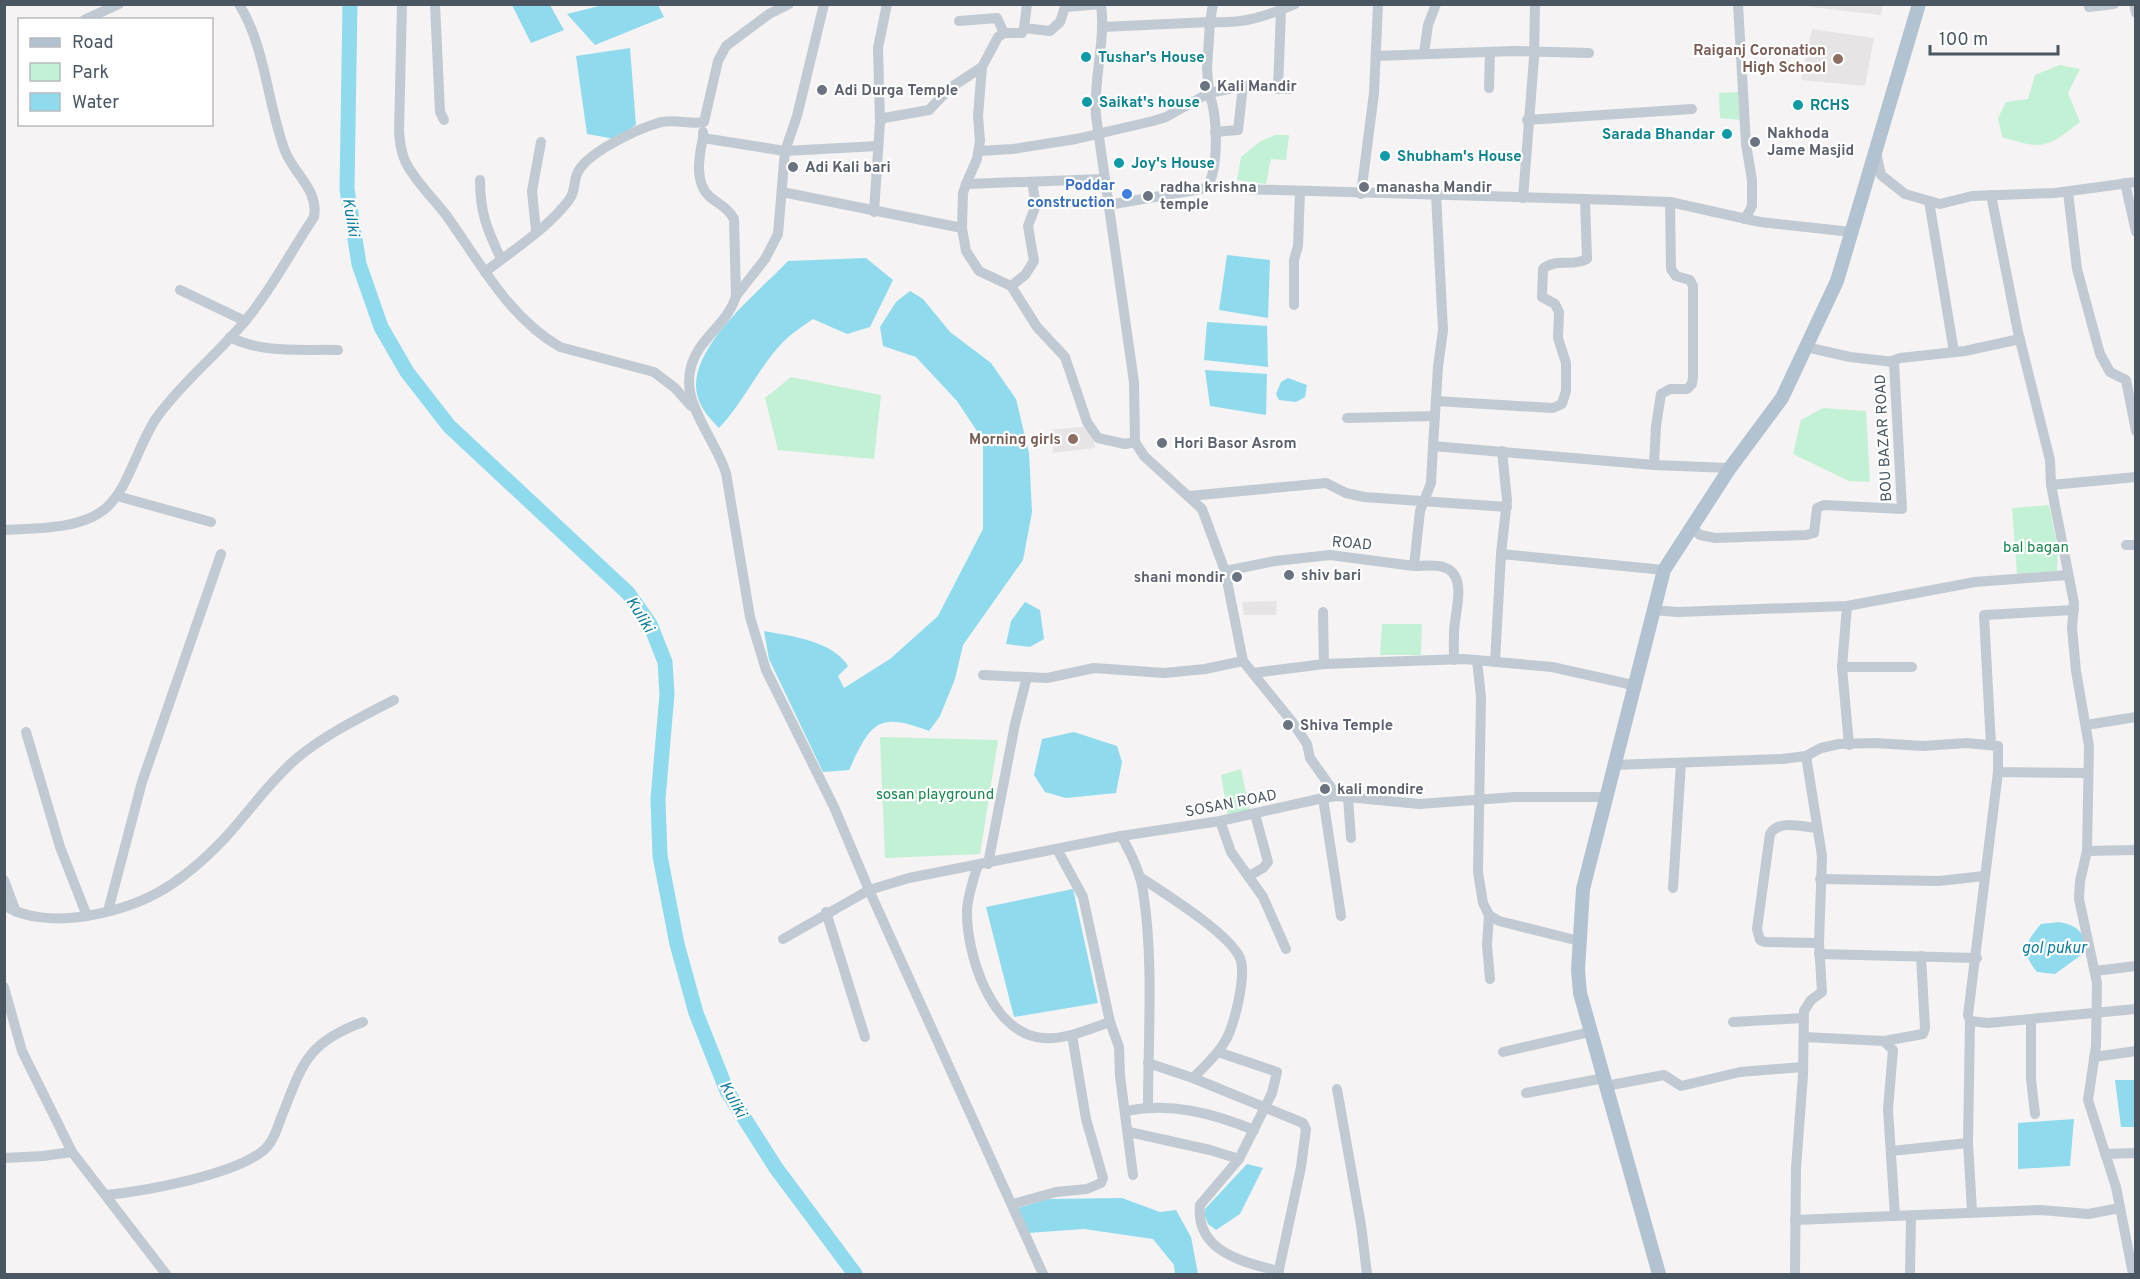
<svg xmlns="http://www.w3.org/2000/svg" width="2140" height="1279" viewBox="0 0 2140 1279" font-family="Overpass,sans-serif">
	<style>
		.education { fill: #e6e4e5 }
		.green { fill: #c3f1d5 }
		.water { fill: #90daee }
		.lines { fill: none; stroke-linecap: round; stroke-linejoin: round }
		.river { stroke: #90daee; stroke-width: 15 }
		.minor { stroke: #c1cad2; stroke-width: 10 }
		.major { stroke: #b3c2d1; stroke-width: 14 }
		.culture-dot { fill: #0f9aa8; stroke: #fff; stroke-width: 2 }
		.education-dot { fill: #8d6e63; stroke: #fff; stroke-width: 2 }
		.worship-dot { fill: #6b7280; stroke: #fff; stroke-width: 2 }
		.shop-dot { fill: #3f7fe0; stroke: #fff; stroke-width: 2 }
		.labels { text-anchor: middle; stroke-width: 4.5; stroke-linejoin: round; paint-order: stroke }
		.education-label { font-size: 15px; font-weight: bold; fill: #785e54; stroke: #fff; text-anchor: end }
		.culture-label { font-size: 15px; font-weight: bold; fill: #0d838f; stroke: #fff; text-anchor: start }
		.worship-label { font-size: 15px; font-weight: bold; fill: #5b616d; stroke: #fff; text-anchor: start }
		.shop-label { font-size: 15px; font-weight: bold; fill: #366cbe; stroke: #fff; text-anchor: end }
		.street-label { font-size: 15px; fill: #4a5661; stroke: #fff }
		.park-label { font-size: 15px; fill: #17864f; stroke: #fff }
		.water-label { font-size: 16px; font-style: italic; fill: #0c7c9b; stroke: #fff }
	</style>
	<rect width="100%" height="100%" fill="#f5f3f3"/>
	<g class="education">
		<path d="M1812 4H1883V5L1881 15 1811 7Z"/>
		<path d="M1812 29 1874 38 1865 86 1801 80Z"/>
		<path d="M1091 426 1095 448 1053 453 1051 430Z"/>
		<path d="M1277 601 1276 615H1244L1242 602Z"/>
	</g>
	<g class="green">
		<path d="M2060 65 2080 69 2068 93 2080 122C2047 148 2043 150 2002 137L1998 118 2006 102 2028 99 2035 75Z"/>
		<path d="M1738 92 1741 120 1720 118 1719 93Z"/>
		<path d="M1275 135H1289L1286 160 1271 159 1266 184 1237 180 1241 157 1261 141Z"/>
		<path d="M791 377 881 395 874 459 778 450 765 398Z"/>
		<path d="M1823 408 1866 411 1870 482 1849 481 1793 454 1801 420Z"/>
		<path d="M2049 505 2058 549 2057 571 2017 574 2012 508Z"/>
		<path d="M1382 624H1422L1421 655H1380Z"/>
		<path d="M880 737 998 740 980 854 885 858Z"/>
		<path d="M1241 769 1250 811 1228 816 1221 775Z"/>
	</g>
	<g class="water">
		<path d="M512 5H550L564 30 531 43Z"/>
		<path d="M658 5 664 17 595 45 567 14 603 5Z"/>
		<path d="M630 48 636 125 615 139 587 134 576 56Z"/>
		<path d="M1227 255 1270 260 1268 318 1219 310Z"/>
		<path d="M866 258 893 280 870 327 847 334 813 319C803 326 792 333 783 342 758 368 744 402 719 428 710 419 700 408 697 394 687 348 759 292 788 261Z"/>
		<path d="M910 291 923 299 950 332 991 363 1016 399 1029 453 1032 512 1023 560 963 645 955 679 940 716 929 731C877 711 871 723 849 770L823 772 769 659 764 631C791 636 833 641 848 666L838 676 844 688 890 659 938 616 983 529V440L957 401 916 357 883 346 880 327 896 302Z"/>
		<path d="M1207 322 1267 326 1268 367 1204 360Z"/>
		<path d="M1205 370 1267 374 1266 415 1210 406Z"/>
		<path d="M1288 378 1307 385 1305 397 1296 402 1279 400 1276 394 1281 382Z"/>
		<path d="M1025 602 1040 610 1044 639 1030 647 1006 644 1011 621Z"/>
		<path d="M1074 732 1117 746 1122 762 1116 793 1066 798 1045 792 1034 775 1042 739Z"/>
		<path d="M1073 889 1098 1003 1014 1017 986 907Z"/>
		<path d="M2059 922C2079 926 2083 932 2088 950L2055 974 2037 972C2020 951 2025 943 2041 924Z"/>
		<path d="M2115 1080H2135V1127H2121Z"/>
		<path d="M2074 1119 2070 1166 2018 1169V1123Z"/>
		<path d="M1247 1164 1263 1168 1240 1214 1216 1230 1208 1224 1204 1214 1205 1209Z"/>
		<path d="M1122 1198 1160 1212 1176 1210 1191 1237 1198 1274H1175L1174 1265 1153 1239 1084 1229 1028 1233 1018 1208 1048 1199Z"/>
	</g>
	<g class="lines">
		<path class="river" d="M350 4 347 189 359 264 381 327 407 372 449 426 628 593 650 624 665 662 667 694 658 799 660 856 677 944 696 1013 727 1091 776 1168 855 1274"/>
		<g class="minor">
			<path d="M402 4 399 132C400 143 401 153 406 163 416 182 433 198 446 215 480 262 508 317 560 347L654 372 675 388 691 406"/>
			<path d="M435 4 440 112 444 120"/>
			<path d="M1027 4 1024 28 1050 31 1060 22 1065 7 1101 4C1106 42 1093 79 1096 116L1134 382 1135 442 1144 456 1202 509 1225 571 1243 661 1293 723 1307 744 1310 758 1337 796"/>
			<path d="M1738 4 1746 144 1752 180V206L1745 219"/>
			<path d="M2134 4 2136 13"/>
			<path d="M2089 7 2114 4"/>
			<path d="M84 20 119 4"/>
			<path d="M959 21 997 18 1004 33"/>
			<path d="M1102 27 1210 22 1213 4"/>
			<path d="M1424 53 1428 25 1436 4"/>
			<path d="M1376 56 1513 51 1589 53"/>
			<path d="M1243 86 1289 89"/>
			<path d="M1489 88 1490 52"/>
			<path d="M1278 89 1281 10"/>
			<path d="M1527 120 1692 109"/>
			<path d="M880 122 878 48 887 4"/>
			<path d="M703 132V138L785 151 878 146"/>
			<path d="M1215 132 1238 130 1243 86 1209 93 1207 69 1210 22C1242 24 1265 17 1295 4"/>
			<path d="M703 138C699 156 694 183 710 197 720 205 728 208 734 219L736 296C730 317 711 331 699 349 670 394 712 430 726 473L750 617 766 670 834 807 869 890 1043 1274"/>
			<path d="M979 151 1013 149 1076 139 1153 121 1166 117 1209 93C1218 116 1219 167 1207 188"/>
			<path d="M1876 152 1881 175 1905 194 1940 204 1972 196 2055 193 2136 182"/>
			<path d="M480 180C480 213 487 229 501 259"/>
			<path d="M2125 183 2136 232"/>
			<path d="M966 184 977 159 980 141 978 116 982 67 998 37 1004 33H1022L1024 28"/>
			<path d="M782 192 962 228 966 251 979 271 1011 286 1037 327 1065 357 1087 422 1098 438 1125 444 1135 442"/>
			<path d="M2068 192 2077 269 2100 354 2110 372 2126 380 2136 431"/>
			<path d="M1361 194 1374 93 1378 4"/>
			<path d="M1436 194 1443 330 1438 367 1433 446 1654 465 1730 468"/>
			<path d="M1991 195 2018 332 2050 460 2051 485 2074 603 2072 628 2076 671 2089 746 2087 851 2080 881 2079 899 2097 983 2096 1046 2088 1100 2116 1187 2133 1274"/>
			<path d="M1523 198 1534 58 1535 4"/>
			<path d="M1929 201 1954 352"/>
			<path d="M1108 205 1207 188 1616 200 1670 202 1760 222 1852 232"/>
			<path d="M874 212 880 122 884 118 929 110 950 88 982 67"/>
			<path d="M962 228 963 193 966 184 1103 179"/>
			<path d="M536 231 532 191 541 142"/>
			<path d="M485 272C513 250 547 229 569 200 576 191 573 183 577 174 585 153 638 129 658 123 674 118 689 125 704 122L718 61 726 46 769 14 789 4"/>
			<path d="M1011 286 1025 275 1034 261 1028 226 1036 205 1032 182"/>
			<path d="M180 290 245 321"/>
			<path d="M736 296 765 259 778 234 785 151 797 116 824 4"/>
			<path d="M1294 305V260L1298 246 1300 191"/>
			<path d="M230 337C263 354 302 349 338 350"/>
			<path d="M1890 362 1900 358 1965 351 2020 339"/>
			<path d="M1436 401 1553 408 1562 404 1566 391V363L1558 338 1559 312 1555 304 1542 297 1543 269C1554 258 1573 267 1587 259L1585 199"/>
			<path d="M1347 418 1435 416"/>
			<path d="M1654 465 1656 426 1661 394 1670 389H1687L1692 384 1693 377V286L1690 280 1676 276 1671 269 1670 202"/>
			<path d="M2051 485 2136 477"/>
			<path d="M117 496 211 522"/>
			<path d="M1189 496 1326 483 1346 493 1364 497 1507 507"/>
			<path d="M1692 528 1700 535 1715 538 1806 535 1814 533 1817 508 1824 505 1902 509 1894 362 1850 357 1806 347"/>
			<path d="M4 530C35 528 81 530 106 508 129 488 138 444 157 417 183 381 218 354 246 320 272 289 291 251 314 217 319 190 294 174 285 151 267 103 266 48 239 4"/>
			<path d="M2126 545H2136"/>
			<path d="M1501 554 1664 570"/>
			<path d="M1414 566C1423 566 1435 564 1443 567 1466 573 1457 605 1455 622 1453 634 1454 647 1454 660"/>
			<path d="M1225 571 1275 561 1330 555 1414 566 1420 511 1431 483 1433 446"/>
			<path d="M1653 610 1677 612 1847 606 1975 582 2068 575"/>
			<path d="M1323 612 1324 664"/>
			<path d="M1477 660 1481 697 1478 872 1483 903 1489 915 1499 921 1579 941"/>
			<path d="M1495 662 1501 554 1507 500 1502 451"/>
			<path d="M1842 667 1847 606"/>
			<path d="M1253 673 1324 664 1464 659 1552 667 1633 685"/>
			<path d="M983 675 1047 678 1094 668 1164 673 1205 669 1243 661"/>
			<path d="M2086 725 2136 717"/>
			<path d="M26 732 60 847 87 916"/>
			<path d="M1849 745 1842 667H1912"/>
			<path d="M1991 745 1984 615 2074 610"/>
			<path d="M1614 765 1782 759 1806 756 1821 748 1839 744 1875 743 1923 746 1966 743 1998 746V772L2088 773"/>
			<path d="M1998 772 1968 1015 1970 1021 1988 1023 2136 1009"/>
			<path d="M1323 798 1341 916"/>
			<path d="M1348 798 1351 838"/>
			<path d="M1220 821 1231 852 1263 897 1286 949"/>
			<path d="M1817 828C1803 827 1779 819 1770 834L1757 929 1760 940 1765 942 1819 943"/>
			<path d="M1121 836C1131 853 1140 872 1143 891 1154 960 1148 1038 1148 1107"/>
			<path d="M1058 851 1083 897 1110 1022"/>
			<path d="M2087 851 2136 850"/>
			<path d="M988 864 1015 724 1027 677"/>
			<path d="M978 865C973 880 968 895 967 910 966 953 991 1034 1043 1038 1066 1040 1089 1029 1110 1022L1119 1047 1120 1076 1133 1175"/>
			<path d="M1249 876 1263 868 1268 862 1255 814"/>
			<path d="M1140 877C1164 893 1229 933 1240 958 1247 975 1234 1028 1224 1043 1216 1056 1204 1067 1193 1078"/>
			<path d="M1820 879 1939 881 1984 876"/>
			<path d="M4 880 16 912"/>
			<path d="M1673 888 1681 763"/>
			<path d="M4 905C25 919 56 920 80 917 143 908 180 885 224 839 249 812 269 782 297 758 326 734 361 717 394 700"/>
			<path d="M108 911 142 782 221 554"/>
			<path d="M826 912 865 1037"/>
			<path d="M1489 915 1487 945 1490 979"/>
			<path d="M783 939 869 890 909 878 1121 836 1220 821 1323 798 1337 796 1419 804 1515 797H1604"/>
			<path d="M1819 954 1977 958"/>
			<path d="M2095 971 2136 966"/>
			<path d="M4 987 22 1051 72 1152 166 1274"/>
			<path d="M2031 1020V1079L2035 1114"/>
			<path d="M1733 1022 1803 1018"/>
			<path d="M1804 1037 1884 1041 1893 1050 1888 1109 1895 1216"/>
			<path d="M1884 1041 1923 1034 1925 1028 1921 956"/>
			<path d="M1503 1052 1590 1032"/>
			<path d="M2094 1057 2136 1051"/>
			<path d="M1148 1063 1193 1078 1303 1123 1306 1129 1301 1167 1278 1274"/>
			<path d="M1606 1086 1664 1075 1681 1086 1740 1072 1803 1067"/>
			<path d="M1337 1089 1361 1225 1367 1274"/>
			<path d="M1526 1093 1604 1078"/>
			<path d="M1126 1111C1171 1102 1212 1113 1254 1130"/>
			<path d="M1129 1132 1210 1150 1239 1159 1272 1093 1277 1072 1218 1052"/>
			<path d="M1968 1143 1972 1211"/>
			<path d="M1891 1151 1968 1143 1970 1021"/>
			<path d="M2105 1154 2136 1153"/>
			<path d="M4 1158 43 1156 72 1152"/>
			<path d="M1239 1159 1200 1205C1195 1251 1244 1263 1279 1271"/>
			<path d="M106 1195C146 1191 234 1175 264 1150 273 1142 277 1129 281 1118 302 1066 305 1043 363 1022"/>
			<path d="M1013 1204 1056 1192 1087 1189 1101 1183 1103 1178 1086 1119 1072 1035"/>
			<path d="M1795 1220 2041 1210 2088 1214 2120 1208"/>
			<path d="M1795 1274 1796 1168 1803 1075 1804 1011 1811 1000 1822 992 1819 943 1822 856 1806 756"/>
			<path d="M1910 1274 1911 1216"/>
		</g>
		<path class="major" d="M1659 1274 1580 993 1578 970 1583 889 1664 570 1730 468 1782 398 1837 281 1919 4"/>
	</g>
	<g class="culture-dot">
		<circle cx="1086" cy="57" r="6"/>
		<circle cx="1087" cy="102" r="6"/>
		<circle cx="1798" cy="105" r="6"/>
		<circle cx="1727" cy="134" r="6"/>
		<circle cx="1385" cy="156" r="6"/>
		<circle cx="1119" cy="163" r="6"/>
	</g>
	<g class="education-dot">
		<circle cx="1838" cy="59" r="6"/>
		<circle cx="1073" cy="439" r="6"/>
	</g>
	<g class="worship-dot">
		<circle cx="1205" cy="86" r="6"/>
		<circle cx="822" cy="90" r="6"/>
		<circle cx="1755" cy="142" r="6"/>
		<circle cx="793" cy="167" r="6"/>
		<circle cx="1364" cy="187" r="6"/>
		<circle cx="1148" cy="196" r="6"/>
		<circle cx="1162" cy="443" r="6"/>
		<circle cx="1289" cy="575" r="6"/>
		<circle cx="1237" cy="577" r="6"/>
		<circle cx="1288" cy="725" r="6"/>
		<circle cx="1325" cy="789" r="6"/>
	</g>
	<circle class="shop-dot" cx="1127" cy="194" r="6"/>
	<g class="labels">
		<g class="education-label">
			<text x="1826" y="55">Raiganj Coronation<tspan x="1826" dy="17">High School</tspan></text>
			<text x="1061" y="444">Morning girls</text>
		</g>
		<g class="culture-label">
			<text x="1098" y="62">Tushar's House</text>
			<text x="1099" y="107">Saikat's house</text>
			<text x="1810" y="110">RCHS</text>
			<text x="1715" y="139" text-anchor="end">Sarada Bhandar</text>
			<text x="1397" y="161">Shubham's House</text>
			<text x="1131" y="168">Joy's House</text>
		</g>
		<g class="worship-label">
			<text x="1217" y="91">Kali Mandir</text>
			<text x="834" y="95">Adi Durga Temple</text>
			<text x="1767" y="138">Nakhoda<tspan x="1767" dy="17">Jame Masjid</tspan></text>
			<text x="805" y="172">Adi Kali bari</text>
			<text x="1160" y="192">radha krishna<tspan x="1160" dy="17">temple</tspan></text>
			<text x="1376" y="192">manasha Mandir</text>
			<text x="1174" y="448">Hori Basor Asrom</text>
			<text x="1301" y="580">shiv bari</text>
			<text x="1225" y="582" text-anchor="end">shani mondir</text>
			<text x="1300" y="730">Shiva Temple</text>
			<text x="1337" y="794">kali mondire</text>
		</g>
		<g class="shop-label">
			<text x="1115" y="190">Poddar<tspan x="1115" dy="17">construction</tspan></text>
		</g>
		<g class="street-label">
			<text transform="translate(1883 438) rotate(-93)" y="5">BOU BAZAR ROAD</text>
			<text transform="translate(1352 543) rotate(5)" y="5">ROAD</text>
			<text transform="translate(1231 803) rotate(-11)" y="5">SOSAN ROAD</text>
		</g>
		<g class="park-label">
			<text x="2036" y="552">bal bagan</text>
			<text x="935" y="799">sosan playground</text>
		</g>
		<g class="water-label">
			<text transform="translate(352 217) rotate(81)" y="6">Kuliki</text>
			<text transform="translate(641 614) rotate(58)" y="6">Kuliki</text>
			<text x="2054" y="953">gol pukur</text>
			<text transform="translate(734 1099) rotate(61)" y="6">Kuliki</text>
		</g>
	</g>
	<rect width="2140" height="1279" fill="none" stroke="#4a5661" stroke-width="12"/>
	<rect x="18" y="18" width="195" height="108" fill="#ffffff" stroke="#b7bbc0" stroke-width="1.5"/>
	<rect x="30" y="38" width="30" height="9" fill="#b3c2d1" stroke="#b7bbc0" stroke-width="1.5"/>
	<text x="72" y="48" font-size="18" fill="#4a5661">Road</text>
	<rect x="30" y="63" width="30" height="18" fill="#c3f1d5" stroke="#b7bbc0" stroke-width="1.5"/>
	<text x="72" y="78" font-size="18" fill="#4a5661">Park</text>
	<rect x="30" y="93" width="30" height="18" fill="#90daee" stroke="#b7bbc0" stroke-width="1.5"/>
	<text x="72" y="108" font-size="18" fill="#4a5661">Water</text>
	<path d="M1930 45v9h128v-9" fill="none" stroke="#4a5661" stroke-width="3"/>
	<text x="1939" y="45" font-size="18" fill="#4a5661" stroke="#ffffff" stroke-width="4.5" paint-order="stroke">100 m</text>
</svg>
